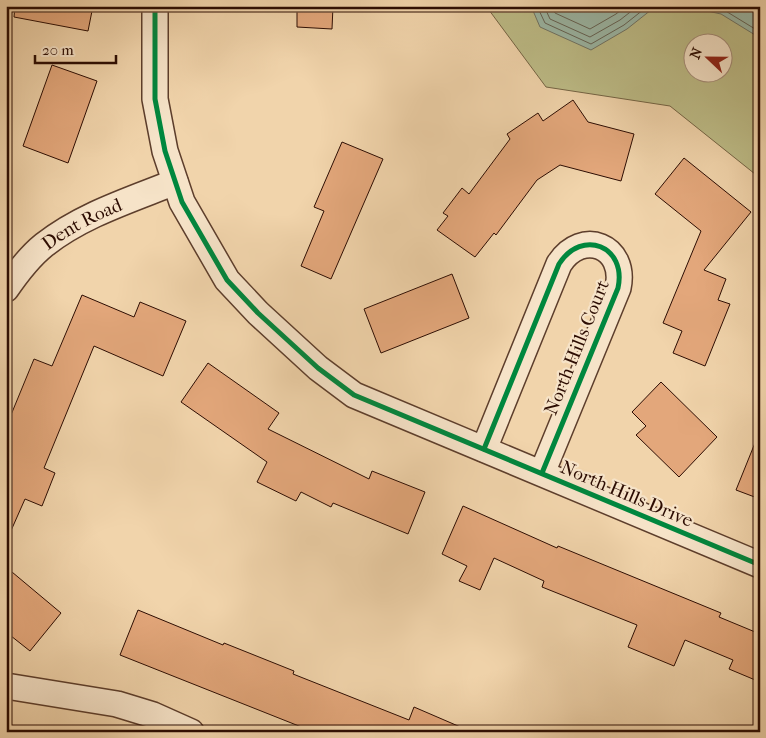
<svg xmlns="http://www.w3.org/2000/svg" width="766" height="738" viewBox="0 0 766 738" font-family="'IM FELL French Canon',serif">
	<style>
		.green { fill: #bdbc87; stroke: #746444; fill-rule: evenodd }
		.water { fill: #9bb8a7; stroke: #6f7365 }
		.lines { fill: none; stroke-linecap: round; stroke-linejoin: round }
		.shore { stroke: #646254; stroke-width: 1 }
		.building { fill: #e3a77b; stroke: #2c0c02 }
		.minor-casing { stroke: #5d3e2c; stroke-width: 28 }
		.minor { stroke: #f6e3c8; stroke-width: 25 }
		.cycleway-casing { stroke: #f6e3c8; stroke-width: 8 }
		.cycleway { stroke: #00873e; stroke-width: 5 }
		.labels { text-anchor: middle; stroke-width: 4.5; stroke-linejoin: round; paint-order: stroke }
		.street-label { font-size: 19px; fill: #2c0c02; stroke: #f6e3c8 }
	</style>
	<rect width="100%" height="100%" fill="#f1d4ab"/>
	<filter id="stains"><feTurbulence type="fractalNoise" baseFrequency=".004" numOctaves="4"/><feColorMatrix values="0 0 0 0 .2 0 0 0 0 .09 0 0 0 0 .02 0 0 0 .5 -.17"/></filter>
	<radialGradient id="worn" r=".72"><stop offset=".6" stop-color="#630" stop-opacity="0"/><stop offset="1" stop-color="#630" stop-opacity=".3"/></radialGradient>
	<path class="green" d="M486 6H760V178L670 106 546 87ZM694 42H724V72H694Z"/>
	<g class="water">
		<path d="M531 6H656L627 29 591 50 540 27Z"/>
		<path d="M684 6H760V38L721 14Z"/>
	</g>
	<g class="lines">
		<g class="shore">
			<path d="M537 6 545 23 591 44 624 25 648 6"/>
			<path d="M544 6 550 19 590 37 620 20 638 6"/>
			<path d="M552 6 555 13 590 29 616 14 626 6"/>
			<path d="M708 6 724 10 760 32"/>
		</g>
	</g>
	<g class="building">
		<path d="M15 6H93L88 31 14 17Z"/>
		<path d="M297 6H333L332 29 297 27Z"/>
		<path d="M52 65 97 81 68 163 23 146Z"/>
		<path d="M573 100 588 122 634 134 621 181 560 165 537 180 496 235 494 233 475 257 437 230 448 216 443 213 462 188 469 194 510 139 507 134 538 113 543 121Z"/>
		<path d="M342 142 383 159 331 279 301 266 324 211 314 207Z"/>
		<path d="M684 158 751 212 704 270 726 279 718 300 730 304 705 366 673 353 682 331 663 323 701 231 655 194Z"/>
		<path d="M452 274 469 318 381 353 364 309Z"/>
		<path d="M82 295 134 317 140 302 186 321 163 376 94 346 44 468 55 473 42 506 25 499 6 542V427L34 359 52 366Z"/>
		<path d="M208 363 279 413 268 429 369 479 372 471 425 492 408 534 333 503 331 507 301 492 296 501 257 482 267 462 181 402Z"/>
		<path d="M661 382 717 437 679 477 636 435 646 426 632 412Z"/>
		<path d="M759 433H760V499L736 490Z"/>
		<path d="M463 506 557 548 558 546 721 613 719 617 760 634V682L729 669 733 660 685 640 674 666 628 647 637 625 542 587 544 581 494 558 480 590 459 581 467 566 442 554Z"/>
		<path d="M6 567 61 613 30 651 6 632Z"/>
		<path d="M138 610 223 645 224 643 294 671 293 674 409 720 414 707 472 732H314L120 655Z"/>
	</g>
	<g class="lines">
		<defs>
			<g id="minor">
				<path d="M155 6V99L165 151 182 202 227 280 258 313 318 368 354 395 760 565"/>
				<path id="s1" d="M6 289C17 273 29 257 44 245 82 215 130 200 175 182"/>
				<path d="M484 449 559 264C582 228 627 246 618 288L542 473"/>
				<path d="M6 686 117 704 153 715 191 732"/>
			</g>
		</defs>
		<use href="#minor" class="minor-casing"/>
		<use href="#minor" class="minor"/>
		<defs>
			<g id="cycleway">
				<path d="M155 6V99L165 151 182 202 227 280 258 313 318 368 354 395 760 565"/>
				<path d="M484 449 559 264C582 228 627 246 618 288L542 473"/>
			</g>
		</defs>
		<use href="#cycleway" class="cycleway-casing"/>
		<use href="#cycleway" class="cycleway"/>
	</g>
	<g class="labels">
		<g class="street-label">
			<text dy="7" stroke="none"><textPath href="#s1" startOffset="102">Dent Road</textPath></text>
			<text transform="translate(576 347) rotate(-68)" y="7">North Hills Court</text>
			<text transform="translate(627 493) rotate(23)" y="7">North Hills Drive</text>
		</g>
	</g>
	<rect width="766" height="738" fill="none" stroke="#f1d4ab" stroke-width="25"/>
	<rect x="8" y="8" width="751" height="723" fill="none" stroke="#2c0c02" stroke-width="2.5"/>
	<rect x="12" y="12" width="741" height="713" fill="none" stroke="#2c0c02"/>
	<g transform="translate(708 58) rotate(292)"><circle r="24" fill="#f6e3c8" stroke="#a58d79"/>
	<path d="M0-4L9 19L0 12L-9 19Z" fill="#8f2418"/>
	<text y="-8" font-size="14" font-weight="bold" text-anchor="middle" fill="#2c0c02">N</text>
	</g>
	<path d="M35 55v8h81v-8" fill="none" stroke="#2c0c02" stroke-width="2.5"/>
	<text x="42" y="55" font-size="15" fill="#2c0c02" stroke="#f6e3c8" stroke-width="4" paint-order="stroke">20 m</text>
	<rect width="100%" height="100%" filter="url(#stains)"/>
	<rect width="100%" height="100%" fill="url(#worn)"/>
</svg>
